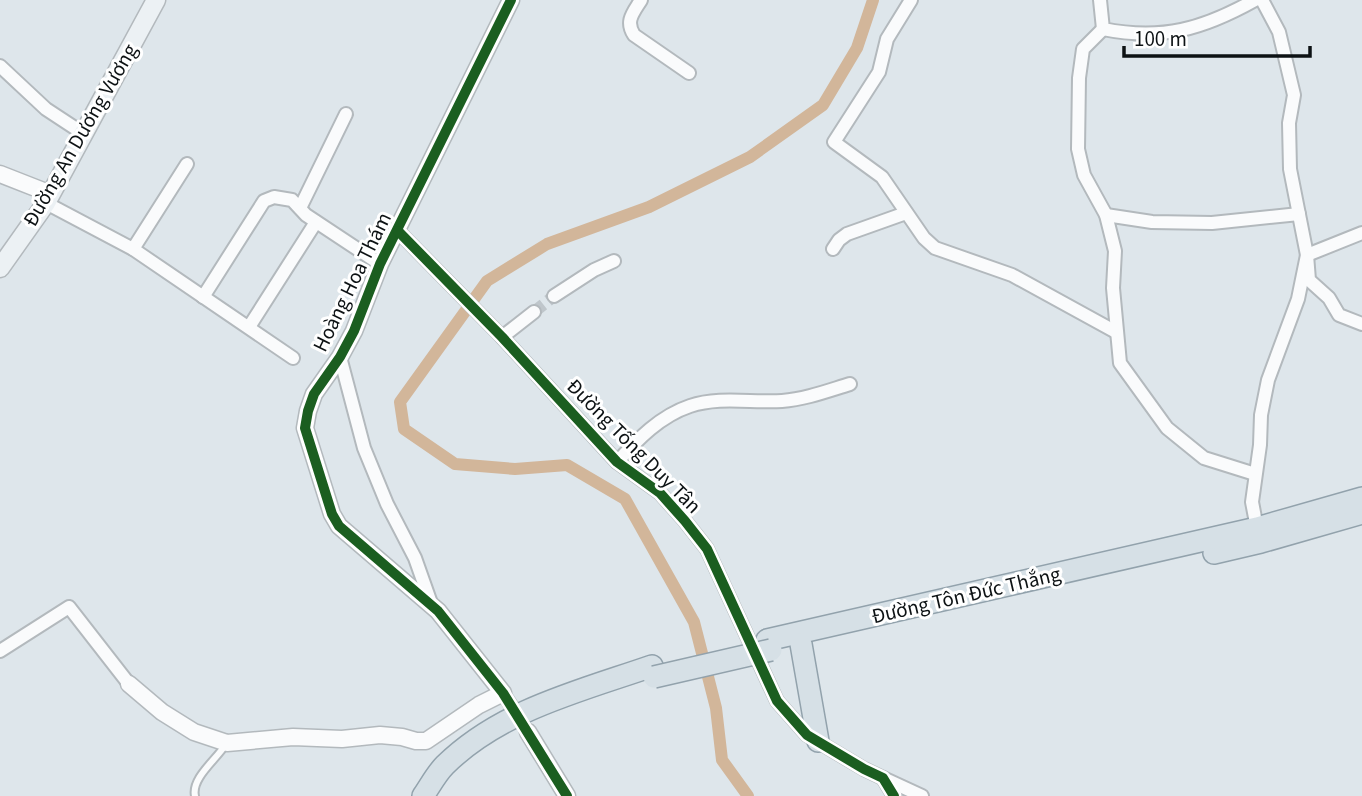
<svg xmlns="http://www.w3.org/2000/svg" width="1362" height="796" viewBox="0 0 1362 796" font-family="'Source Sans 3',sans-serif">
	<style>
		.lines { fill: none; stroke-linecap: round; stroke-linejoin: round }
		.canal { stroke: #d2b69a; stroke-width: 12 }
		.minor-tunnel { stroke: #bfc6cb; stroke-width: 12; stroke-dasharray: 12 6; stroke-linecap: butt }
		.tertiary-tunnel { stroke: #bfc6cb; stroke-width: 16; stroke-dasharray: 16 8; stroke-linecap: butt }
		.service-casing { stroke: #b3b9bd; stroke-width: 10 }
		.minor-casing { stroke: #b3b9bd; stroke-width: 16 }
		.tertiary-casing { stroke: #b3b9bd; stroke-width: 19 }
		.secondary-casing { stroke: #b3b9bd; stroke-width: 21 }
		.trunk-casing { stroke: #92a2ac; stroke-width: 24 }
		.service { stroke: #fafbfc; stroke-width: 6 }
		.minor { stroke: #fafbfc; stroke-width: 12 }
		.tertiary { stroke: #fafbfc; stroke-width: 16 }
		.secondary { stroke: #ecf1f4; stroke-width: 18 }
		.trunk { stroke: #d6e0e6; stroke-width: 21 }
		.trunk-bridge-casing { stroke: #92a2ac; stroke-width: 24; stroke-linecap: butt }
		.trunk-bridge { stroke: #d6e0e6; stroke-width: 21 }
		.cycleway-casing { stroke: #fff; stroke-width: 15 }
		.cycleway { stroke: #1b5e20; stroke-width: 10 }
		.labels { text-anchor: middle; stroke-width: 6; stroke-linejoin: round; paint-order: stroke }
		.street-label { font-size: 21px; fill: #0d1214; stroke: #fff }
	</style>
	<rect width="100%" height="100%" fill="#dee6eb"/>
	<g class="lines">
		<path class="canal" d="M748 796 722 760 716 708 694 622 625 499 567 465 515 469 455 464 404 429 400 402 487 281 547 244 649 207 750 157 823 105 857 48 873 0"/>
		<path class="minor-tunnel" d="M534 312 554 296"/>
		<path class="tertiary-tunnel" d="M503 693 523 724"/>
		<defs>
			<path id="service" d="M195 796C191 778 217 759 226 744"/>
			<g id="minor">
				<path d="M641 0C633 13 625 21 634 35L689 73"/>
				<path d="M911 0 887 39 879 72 834 142 882 177 924 238 935 248 1012 275 1116 332"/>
				<path d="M1100 0 1103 29C1162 41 1203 29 1255 0"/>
				<path d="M1262 0 1279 32 1294 95 1289 123 1290 169 1307 255 1309 280 1329 298 1339 315 1362 324"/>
				<path d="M1103 29 1083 49 1079 78 1078 149 1084 175 1106 215 1115 251 1113 288 1120 363 1167 428 1204 458 1255 474"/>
				<path d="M0 66 46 109 84 134"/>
				<path d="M46 203 133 249 293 358"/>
				<path d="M300 208 346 114"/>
				<path d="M1106 215 1152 222 1212 223 1299 214"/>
				<path d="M398 231 502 337 617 462 660 493 685 521 707 549 777 701 807 735 864 769 883 778 894 796"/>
				<path d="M133 249 187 164"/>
				<path d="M833 249 839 240 847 234 906 213"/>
				<path d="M554 296 594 270 614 261"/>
				<path d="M203 297 264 201 274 197 292 200 306 215 380 264"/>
				<path d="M249 327 316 222"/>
				<path d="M502 337 534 312"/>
				<path d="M340 357 364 448 387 504 415 558 432 606"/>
				<path d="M617 462C638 439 660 416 690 406 719 396 752 403 782 401 806 399 827 391 850 384"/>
				<path d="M1257 528 1252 502 1260 445 1261 415 1268 380 1298 299 1307 255 1362 233"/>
				<path d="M0 651 69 607 129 684"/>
				<path d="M883 778 922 796"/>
			</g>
			<g id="tertiary">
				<path d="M0 174 51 194"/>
				<path d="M129 684 162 712 194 732 227 743 293 737 342 739 380 735 402 737 416 741H426L479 705 503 693 438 611 339 526 332 514 305 428 308 411 314 394 340 357 354 331 380 264 511 0"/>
				<path d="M528 732 567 796"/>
			</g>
			<path id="secondary" d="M0 268 46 203 156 0"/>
			<g id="trunk">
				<path d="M1214 553 1261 542 1362 513"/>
				<path d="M767 640 1257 528 1362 498"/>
				<path d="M801 644 818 741"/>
				<path d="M423 796C430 786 436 774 445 765 501 710 580 691 652 666"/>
			</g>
		</defs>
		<use href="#service" class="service-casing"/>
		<use href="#minor" class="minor-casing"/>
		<use href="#tertiary" class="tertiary-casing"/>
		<use href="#secondary" class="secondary-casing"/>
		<use href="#trunk" class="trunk-casing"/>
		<use href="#service" class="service"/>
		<use href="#minor" class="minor"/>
		<use href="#tertiary" class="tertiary"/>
		<use href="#secondary" class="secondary"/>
		<use href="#trunk" class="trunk"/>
		<defs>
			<path id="trunk-bridge" d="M654 677 771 650"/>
		</defs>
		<use href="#trunk-bridge" class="trunk-bridge-casing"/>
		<use href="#trunk-bridge" class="trunk-bridge"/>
		<defs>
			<g id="cycleway">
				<path d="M511 0 380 264 354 331 340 357 314 394 308 411 305 428 332 514 339 526 438 611 503 693 567 796"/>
				<path d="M398 231 502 337 617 462 660 493 685 521 707 549 777 701 807 735 864 769 883 778 894 796"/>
			</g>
		</defs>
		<use href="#cycleway" class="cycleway-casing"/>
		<use href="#cycleway" class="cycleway"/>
	</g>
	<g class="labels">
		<g class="street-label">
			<text transform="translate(80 135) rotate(-60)" y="7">Đường An Dương Vương</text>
			<text transform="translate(352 282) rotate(-64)" y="7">Hoàng Hoa Thám</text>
			<text transform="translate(634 446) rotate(45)" y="7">Đường Tống Duy Tân</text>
			<text transform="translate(966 595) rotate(-13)" y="7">Đường Tôn Đức Thắng</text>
		</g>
	</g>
	<path d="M1124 46v10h186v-10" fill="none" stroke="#0d1214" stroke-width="3.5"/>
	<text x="1134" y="46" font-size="21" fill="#0d1214" stroke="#ffffff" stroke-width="5" paint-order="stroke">100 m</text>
</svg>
